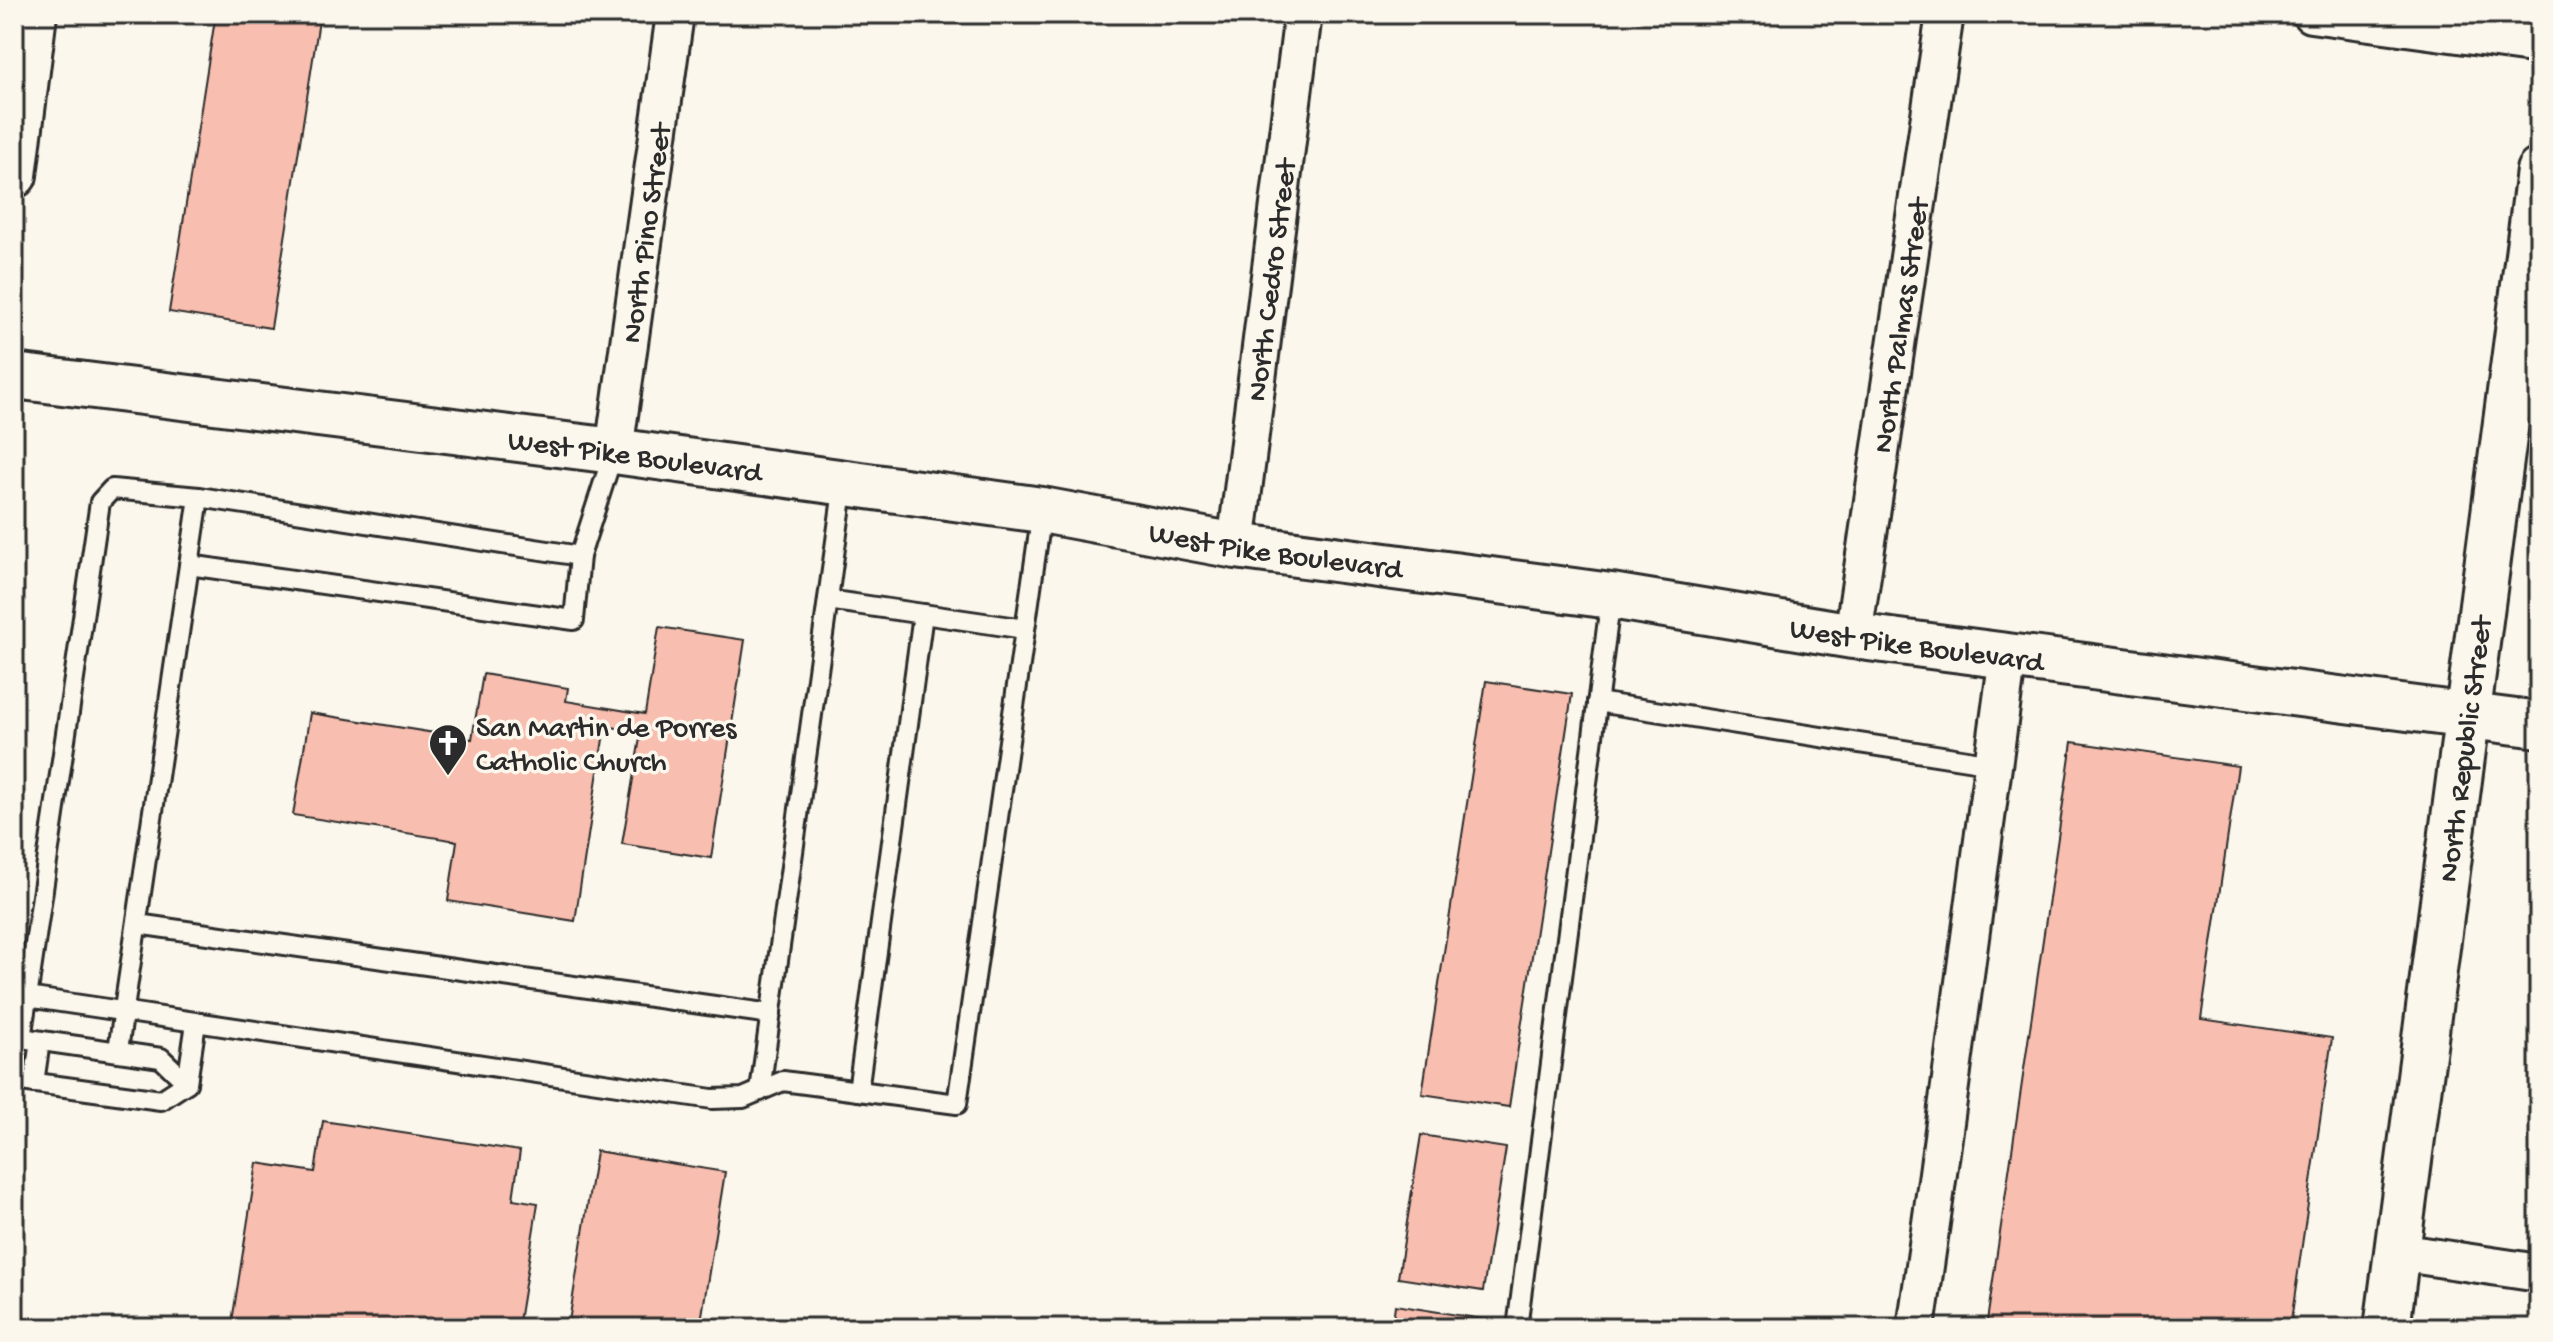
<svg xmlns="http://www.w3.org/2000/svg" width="2553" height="1342" viewBox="0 0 2553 1342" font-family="'Gochi Hand',sans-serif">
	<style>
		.building { fill: #f8beaf; stroke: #2b2b2b; stroke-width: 2 }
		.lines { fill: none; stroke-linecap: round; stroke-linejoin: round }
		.service-casing { stroke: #2b2b2b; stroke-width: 24 }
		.minor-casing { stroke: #2b2b2b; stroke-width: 42 }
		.tertiary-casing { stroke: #2b2b2b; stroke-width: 50 }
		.secondary-casing { stroke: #2b2b2b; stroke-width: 50 }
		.service { stroke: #fbf7ec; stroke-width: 18 }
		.minor { stroke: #fbf7ec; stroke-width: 36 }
		.tertiary { stroke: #fbf7ec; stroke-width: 44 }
		.secondary { stroke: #fbf7ec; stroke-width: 44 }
		.labels { text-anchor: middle; stroke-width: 7; stroke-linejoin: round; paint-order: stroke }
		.street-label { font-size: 30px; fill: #2b2b2b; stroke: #fbf7ec }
		.poi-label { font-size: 30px; fill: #2b2b2b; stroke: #fbf7ec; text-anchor: start }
	</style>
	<rect width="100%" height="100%" fill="#fbf7ec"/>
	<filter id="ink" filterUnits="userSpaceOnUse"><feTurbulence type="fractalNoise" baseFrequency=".0125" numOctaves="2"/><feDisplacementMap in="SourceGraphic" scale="16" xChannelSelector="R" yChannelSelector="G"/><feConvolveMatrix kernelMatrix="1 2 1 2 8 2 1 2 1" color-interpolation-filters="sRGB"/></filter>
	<g filter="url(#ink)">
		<g class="building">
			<path d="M185 14H320L271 328 169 312 215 19Z"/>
			<path d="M659 627 745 640 711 858 622 844 641 732 605 726 575 921 448 901 457 841 293 815 310 713 472 739 483 674 568 688 566 701 645 714Z"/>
			<path d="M1486 681 1572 694 1509 1107 1422 1094Z"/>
			<path d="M2072 742 2238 766 2201 1019 2332 1038 2290 1328H1986Z"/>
			<path d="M323 1121 520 1151 513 1199 538 1203 518 1328H231L257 1163 315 1172Z"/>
			<path d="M1421 1135 1506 1148 1483 1291 1398 1278Z"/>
			<path d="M596 1151 725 1172 700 1328H568Z"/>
			<path d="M1395 1305 1489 1320 1488 1328H1392Z"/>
		</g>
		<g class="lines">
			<defs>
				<g id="service">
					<path d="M199 497 580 556"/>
					<path d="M189 565 574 620 580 556 614 451"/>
					<path d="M828 600 1025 629"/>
					<path d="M1597 702 1993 764"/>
					<path d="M137 924 771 1014"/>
					<path d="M27 997 712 1099 743 1098 783 1081 957 1104 1042 511"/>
					<path d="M14 1037 161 1058 187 1083"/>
					<path d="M21 1039 100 502 112 489 199 497 118 1050"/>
					<path d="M14 1080 161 1100 187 1083 196 1023"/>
					<path d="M34 1083 40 1041"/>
					<path d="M760 1091 844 483"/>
					<path d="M858 1091 923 614"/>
					<path d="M1517 1328 1611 596"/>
				</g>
				<g id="minor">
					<path d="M2311 14 2539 45"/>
					<path id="s1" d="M614 451 675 14"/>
					<path id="s2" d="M1236 546 1303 14"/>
					<path id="s3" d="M1853 636 1945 14"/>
					<path d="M2397 1252 2539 1273"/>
					<path d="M1916 1328C1949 1104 1977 880 2008 656"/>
				</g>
				<g id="tertiary">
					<path id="s4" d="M14 376 614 451 1042 510 1236 546 1611 596 1853 636 2539 725"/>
					<path id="s5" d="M2387 1328 2539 171"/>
				</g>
				<path id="secondary" d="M14 175 34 14"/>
			</defs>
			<use href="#service" class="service-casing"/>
			<use href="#minor" class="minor-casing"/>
			<use href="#tertiary" class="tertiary-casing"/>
			<use href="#secondary" class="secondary-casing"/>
			<use href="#service" class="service"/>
			<use href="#minor" class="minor"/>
			<use href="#tertiary" class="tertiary"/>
			<use href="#secondary" class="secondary"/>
		</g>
	</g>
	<defs>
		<symbol id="church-pin" viewBox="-11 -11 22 30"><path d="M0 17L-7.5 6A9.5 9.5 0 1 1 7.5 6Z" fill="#2b2b2b" stroke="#fbf7ec"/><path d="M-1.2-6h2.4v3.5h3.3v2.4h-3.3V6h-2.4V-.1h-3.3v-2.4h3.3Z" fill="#fff"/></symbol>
	</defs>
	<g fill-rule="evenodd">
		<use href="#church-pin" x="426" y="721" width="44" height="60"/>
	</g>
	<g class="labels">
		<g class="street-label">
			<text dy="10" stroke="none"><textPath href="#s1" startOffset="220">North Pino Street</textPath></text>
			<text dy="10" stroke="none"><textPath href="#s2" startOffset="268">North Cedro Street</textPath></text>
			<text dy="10" stroke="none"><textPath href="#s3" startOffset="314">North Palmas Street</textPath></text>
			<text dy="10" stroke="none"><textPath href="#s4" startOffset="626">West Pike Boulevard</textPath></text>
			<text dy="10" stroke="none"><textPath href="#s4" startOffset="1274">West Pike Boulevard</textPath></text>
			<text dy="10" stroke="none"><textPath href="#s4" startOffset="1922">West Pike Boulevard</textPath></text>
			<text dy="10" stroke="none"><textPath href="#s5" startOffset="584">North Republic Street</textPath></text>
		</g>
		<g class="poi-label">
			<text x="476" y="736">San Martin de Porres<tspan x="476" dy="34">Catholic Church</tspan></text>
		</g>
	</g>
	<rect width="2553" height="1342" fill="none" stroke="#fbf7ec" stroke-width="48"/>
	<rect x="24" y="24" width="2505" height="1294" fill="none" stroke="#2b2b2b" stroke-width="3" filter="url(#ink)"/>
</svg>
